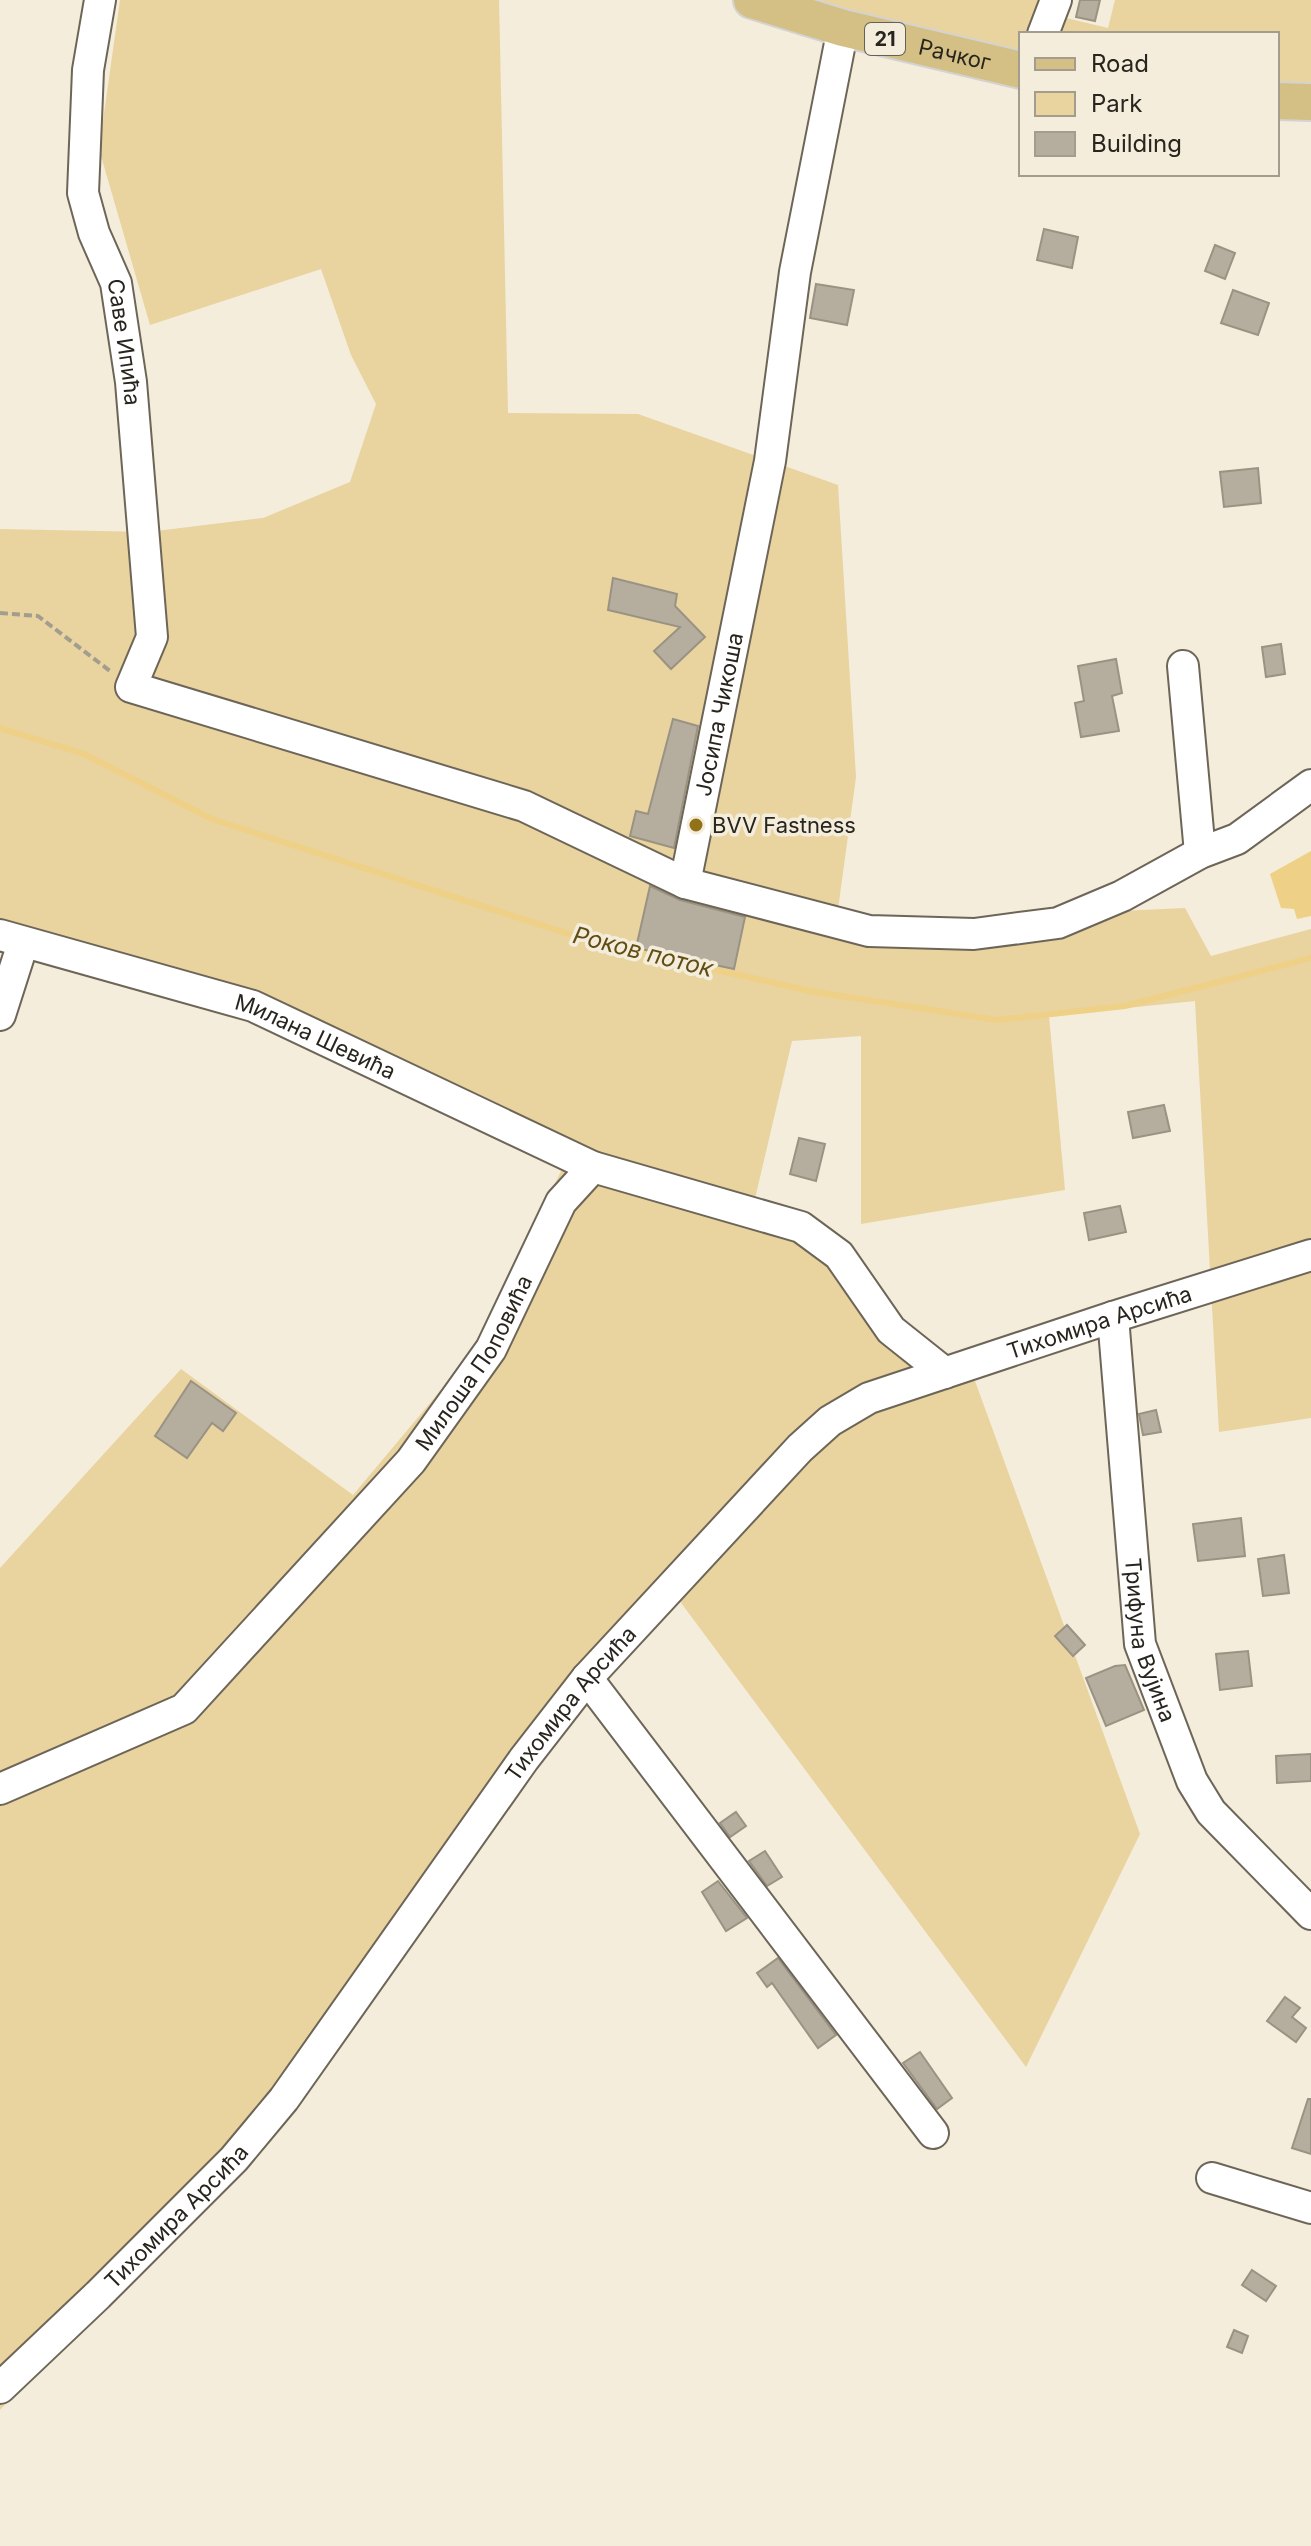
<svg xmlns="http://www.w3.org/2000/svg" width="1311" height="2546" viewBox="0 0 1311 2546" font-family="Inter,sans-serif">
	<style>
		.green { fill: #e9d39f }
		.water { fill: #eed086 }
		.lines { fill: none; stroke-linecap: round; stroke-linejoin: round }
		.stream { stroke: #eed086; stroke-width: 6 }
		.building { fill: #b5ae9e; stroke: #9a9383; stroke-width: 2 }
		.minor-casing { stroke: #6d6658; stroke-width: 34 }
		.major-casing { stroke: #d4d3d2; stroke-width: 40 }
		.path { stroke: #a29d8f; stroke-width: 4; stroke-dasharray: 8 4; stroke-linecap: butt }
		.minor { stroke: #fff; stroke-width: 30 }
		.major { stroke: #d4bf85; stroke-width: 36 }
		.poi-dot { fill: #917218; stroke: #f4eddb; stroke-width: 3 }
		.labels { text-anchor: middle; stroke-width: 7; stroke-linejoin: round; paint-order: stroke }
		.shield { fill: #f4eddb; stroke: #646157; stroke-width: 2 }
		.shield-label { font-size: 20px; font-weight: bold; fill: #27251e }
		.street-label { font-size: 22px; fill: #27251e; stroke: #f4eddb }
		.poi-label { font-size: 22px; fill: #27251e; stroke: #f4eddb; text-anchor: start }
		.water-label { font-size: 24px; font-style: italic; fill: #624e15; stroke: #f4eddb }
	</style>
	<rect width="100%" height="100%" fill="#f4eddb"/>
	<g class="green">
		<path d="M120 0H499L508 413 638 414 838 485 856 777 836 924 1185 908 1211 956 1311 929V1418L1219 1432 1195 1001 1049 1016 1065 1190 861 1224V1036L792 1041 753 1207 835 1240 932 1370 975 1381 1140 1834 1026 2067 673 1592 143 2256 0 2410V1568L181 1369 353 1495 472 1353 568 1157 261 1003 0 927V529L148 532 263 518 350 482 376 404 351 355 321 269 150 325 99 149Z"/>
		<path d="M795 0H1043L1031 34H1021V60Z"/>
		<path d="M1115 0H1311V92L1277 90V34H1056L1062 17 1108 28Z"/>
	</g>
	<path class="water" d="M1311 851V916L1297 919 1294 909 1281 908 1270 874Z"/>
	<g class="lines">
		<path class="stream" d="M0 728 84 754 212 819 600 944 815 992 997 1020 1125 1006 1311 958"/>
	</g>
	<g class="building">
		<path d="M1080 0H1100L1095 21 1076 17Z"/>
		<path d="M1044 229 1078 237 1072 268 1037 260Z"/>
		<path d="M1215 245 1235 253 1225 279 1205 271Z"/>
		<path d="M816 284 854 290 847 325 810 318Z"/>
		<path d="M1233 290 1269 303 1258 335 1221 323Z"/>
		<path d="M1258 468 1261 503 1224 507 1220 472Z"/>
		<path d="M613 578 677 594 675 606 705 637 671 669 654 651 680 627 608 610Z"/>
		<path d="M1281 644 1285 674 1266 677 1262 647Z"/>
		<path d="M1116 659 1122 693 1112 696 1119 731 1081 737 1075 703 1084 701 1078 666Z"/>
		<path d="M673 719 698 726 674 848 630 836 636 811 648 814Z"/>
		<path d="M650 886 680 900 745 917 734 969 636 948Z"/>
		<path d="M1164 1105 1170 1131 1133 1138 1128 1112Z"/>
		<path d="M799 1138 825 1144 816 1181 790 1174Z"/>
		<path d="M1120 1206 1126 1232 1089 1240 1084 1213Z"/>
		<path d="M191 1381 236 1413 223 1431 212 1423 187 1458 155 1436Z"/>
		<path d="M1156 1410 1161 1432 1143 1435 1139 1414Z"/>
		<path d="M1241 1518 1245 1556 1198 1561 1193 1524Z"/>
		<path d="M1284 1555 1289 1593 1263 1596 1258 1559Z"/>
		<path d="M1067 1625 1085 1645 1073 1656 1055 1636Z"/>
		<path d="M1248 1651 1252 1686 1220 1690 1216 1654Z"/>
		<path d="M1125 1665 1144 1710 1106 1726 1086 1678 1115 1666Z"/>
		<path d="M1311 1754V1781L1277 1783 1276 1756Z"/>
		<path d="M736 1812 746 1826 730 1837 720 1823Z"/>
		<path d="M765 1851 782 1877 767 1886 749 1861Z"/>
		<path d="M718 1881 747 1918 726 1931 702 1892Z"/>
		<path d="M778 1958 836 2035 818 2048 772 1983 767 1987 757 1973Z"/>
		<path d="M1285 1997 1300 2008 1292 2017 1306 2028 1296 2042 1267 2021Z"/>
		<path d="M920 2052 952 2098 937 2109 903 2063Z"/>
		<path d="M1308 2099H1311V2154L1292 2148Z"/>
		<path d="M1252 2270 1276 2286 1266 2301 1242 2285Z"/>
		<path d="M1234 2330 1248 2336 1242 2353 1227 2347Z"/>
	</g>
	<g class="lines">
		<defs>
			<g id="minor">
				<path id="s1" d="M100 0 88 70 83 193 94 233 116 283 131 382 152 637 131 687 524 806 685 883 869 931 974 934 1058 923 1122 896 1200 853 1237 839 1311 785"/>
				<path d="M1043 34 1056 0"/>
				<path d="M1183 666 1200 853"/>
				<path id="s2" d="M685 883 770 461 795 272 843 28"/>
				<path id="s3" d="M0 935 253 1006 593 1167 801 1227 839 1255 891 1330 945 1373"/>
				<path d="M0 1015 23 943"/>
				<path id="s4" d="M1113 1317 1140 1644 1192 1781 1211 1812 1311 1914"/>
				<path d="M587 1678 933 2133"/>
				<path id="s5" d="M0 1789 184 1709 411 1461 491 1349 561 1202 593 1167"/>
				<path d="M1212 2178 1311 2208"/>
				<path id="s6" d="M0 2388 98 2295 234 2159 284 2099 524 1759 587 1678 800 1448 830 1421 869 1398 1113 1317 1311 1255"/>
			</g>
			<g id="major">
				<path id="s7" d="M752 0 843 28 1021 70"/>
				<path d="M1277 101 1311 102"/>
			</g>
		</defs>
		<use href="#minor" class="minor-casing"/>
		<use href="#major" class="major-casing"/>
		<path class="path" d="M0 613 38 616 110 671"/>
		<use href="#minor" class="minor"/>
		<use href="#major" class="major"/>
	</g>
	<circle class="poi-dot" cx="696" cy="825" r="8"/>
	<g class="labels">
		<rect class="shield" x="865" y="23" width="40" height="32" rx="6"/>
		<g class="shield-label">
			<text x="885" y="46">21</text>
		</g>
		<g class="street-label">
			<text dy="8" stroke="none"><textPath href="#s7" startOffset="210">Рачког</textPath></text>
			<text dy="8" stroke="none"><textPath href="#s1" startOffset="350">Саве Ипића</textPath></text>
			<text dy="8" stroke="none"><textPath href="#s2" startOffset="172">Јосипа Чикоша</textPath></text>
			<text dy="8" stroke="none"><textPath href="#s3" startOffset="332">Милана Шевића</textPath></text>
			<text dy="8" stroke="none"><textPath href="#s6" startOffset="1566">Тихомира Арсића</textPath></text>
			<text dy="8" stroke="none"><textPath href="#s5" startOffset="654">Милоша Поповића</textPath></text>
			<text dy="8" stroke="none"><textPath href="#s4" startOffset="326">Трифуна Вујина</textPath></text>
			<text dy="8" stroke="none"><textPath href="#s6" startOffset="894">Тихомира Арсића</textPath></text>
			<text dy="8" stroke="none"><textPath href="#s6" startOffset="246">Тихомира Арсића</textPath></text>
		</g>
		<g class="poi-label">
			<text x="712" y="833">BVV Fastness</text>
		</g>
		<g class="water-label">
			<text transform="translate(643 952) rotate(14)" y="8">Роков поток</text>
		</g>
	</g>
	<rect x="1019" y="32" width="260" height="144" fill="#f4eddb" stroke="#a29d8f" stroke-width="2"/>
	<rect x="1035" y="58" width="40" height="12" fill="#d4bf85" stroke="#a29d8f" stroke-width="2"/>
	<text x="1091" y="72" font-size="24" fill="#27251e">Road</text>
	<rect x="1035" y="92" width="40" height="24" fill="#e9d39f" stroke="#a29d8f" stroke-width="2"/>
	<text x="1091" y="112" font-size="24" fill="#27251e">Park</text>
	<rect x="1035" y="132" width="40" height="24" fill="#b5ae9e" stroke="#a29d8f" stroke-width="2"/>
	<text x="1091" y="152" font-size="24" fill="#27251e">Building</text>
</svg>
